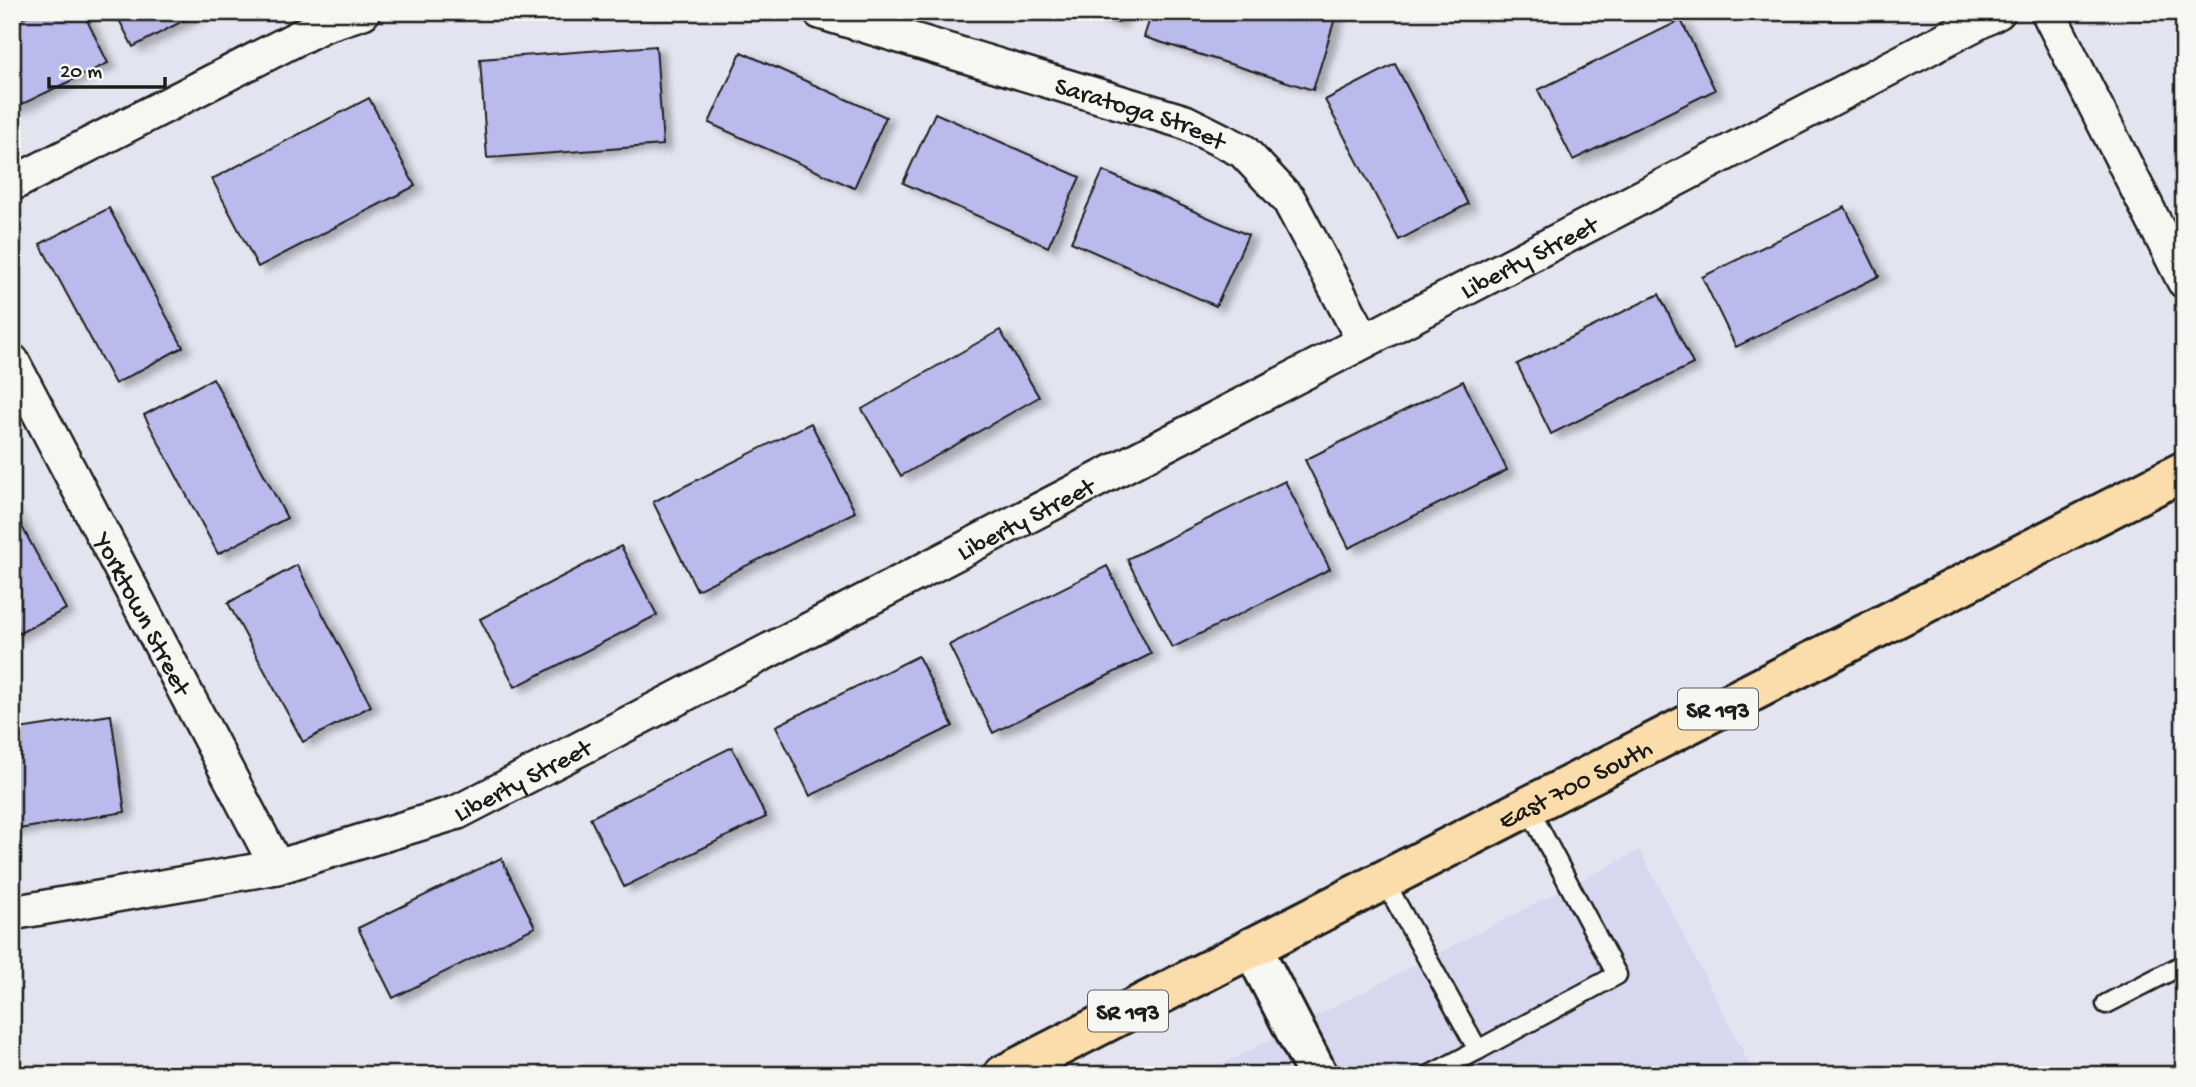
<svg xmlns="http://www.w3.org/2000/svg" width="2196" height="1087" viewBox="0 0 2196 1087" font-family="'Gochi Hand',sans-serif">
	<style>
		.built { fill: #d7d7ef }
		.building { fill: #babaec; stroke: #1c1c1c; stroke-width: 2; filter: url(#shadow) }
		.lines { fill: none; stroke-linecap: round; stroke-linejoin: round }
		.service-casing { stroke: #1c1c1c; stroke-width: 23 }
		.minor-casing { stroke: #1c1c1c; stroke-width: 38 }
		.tertiary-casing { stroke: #1c1c1c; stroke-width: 44 }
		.primary-casing { stroke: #1c1c1c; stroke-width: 44 }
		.service { stroke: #f6f6f2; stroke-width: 18 }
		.minor { stroke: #f6f6f2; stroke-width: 33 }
		.tertiary { stroke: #f6f6f2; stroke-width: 38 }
		.primary { stroke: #faddab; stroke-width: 38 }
		.labels { text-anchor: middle; stroke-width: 5; stroke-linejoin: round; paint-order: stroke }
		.shield { fill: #f6f6f2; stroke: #5d5d5c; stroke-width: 2 }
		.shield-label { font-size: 24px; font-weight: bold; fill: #1c1c1c }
		.street-label { font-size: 26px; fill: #1c1c1c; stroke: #f6f6f2 }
	</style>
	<defs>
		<filter id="shadow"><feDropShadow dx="8" dy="4.5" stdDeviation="3.5" flood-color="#0004"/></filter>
	</defs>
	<rect width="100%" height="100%" fill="#e4e4f0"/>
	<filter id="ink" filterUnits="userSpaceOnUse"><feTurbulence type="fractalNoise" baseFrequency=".0143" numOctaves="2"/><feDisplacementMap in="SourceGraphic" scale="14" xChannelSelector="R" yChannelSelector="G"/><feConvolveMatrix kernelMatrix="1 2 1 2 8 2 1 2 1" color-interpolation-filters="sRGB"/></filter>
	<g filter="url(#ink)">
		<path class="built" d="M1640 850 1755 1075H1201Z"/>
		<g class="building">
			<path d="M35 12H83L108 63 12 109V23Z"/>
			<path d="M115 12H200L133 47Z"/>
			<path d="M1083 12H1121L1118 23Z"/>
			<path d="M1152 12H1337L1313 90 1144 37Z"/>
			<path d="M1681 20 1715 90 1573 160 1538 90Z"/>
			<path d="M656 46 663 145 487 158 480 59Z"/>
			<path d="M741 52 886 117 854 188 709 123Z"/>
			<path d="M1395 64 1468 204 1399 240 1325 100Z"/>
			<path d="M369 98 415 186 258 267 212 179Z"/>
			<path d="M935 113 1080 177 1048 247 903 183Z"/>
			<path d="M1103 171 1248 235 1216 306 1071 242Z"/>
			<path d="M1845 207 1879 276 1736 347 1702 277Z"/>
			<path d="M109 208 183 347 115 384 40 244Z"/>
			<path d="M1659 294 1693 364 1551 434 1517 364Z"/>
			<path d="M1000 330 1039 397 901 476 862 409Z"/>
			<path d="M213 378 287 518 218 554 144 415Z"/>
			<path d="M1463 381 1507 470 1349 548 1305 460Z"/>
			<path d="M811 423 855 512 697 590 653 502Z"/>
			<path d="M1285 481 1330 569 1172 648 1127 559Z"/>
			<path d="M12 508 66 609 12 637Z"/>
			<path d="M621 546 657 615 515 687 480 619Z"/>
			<path d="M297 565 371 706 303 742 228 603Z"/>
			<path d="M1107 566 1151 654 993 733 949 645Z"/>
			<path d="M918 656 953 726 810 796 776 726Z"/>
			<path d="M111 715 125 812 12 830V730Z"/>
			<path d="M732 747 766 817 624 887 590 818Z"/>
			<path d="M501 858 535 927 393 998 358 928Z"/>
		</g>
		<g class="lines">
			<defs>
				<g id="service">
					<path d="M1385 882 1478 1050 1430 1075"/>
					<path d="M2106 1004 2184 964"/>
					<path d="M1478 1050 1617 975 1528 807"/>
				</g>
				<g id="minor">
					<path id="s1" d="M820 12 1185 122 1243 151 1289 200 1364 341"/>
					<path d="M2048 12 2184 281"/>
					<path d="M12 184 323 25 363 12"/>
					<path id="s2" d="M12 361 277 867"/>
					<path id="s3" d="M12 913 277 867 458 812 1998 12"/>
				</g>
				<path id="tertiary" d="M1252 947 1318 1075"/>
				<g id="primary">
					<path id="s4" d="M1003 1075 2184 471"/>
				</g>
			</defs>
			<use href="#service" class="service-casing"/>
			<use href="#minor" class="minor-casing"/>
			<use href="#tertiary" class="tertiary-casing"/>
			<use href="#primary" class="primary-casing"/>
			<use href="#service" class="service"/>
			<use href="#minor" class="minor"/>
			<use href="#tertiary" class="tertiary"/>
			<use href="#primary" class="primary"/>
		</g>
	</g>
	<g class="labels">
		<g class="shield">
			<rect x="1678" y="688.5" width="80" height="41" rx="5"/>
			<rect x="1088" y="990.5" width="80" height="41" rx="5"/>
		</g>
		<g class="shield-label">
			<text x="1718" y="717">SR 193</text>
			<text x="1128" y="1019">SR 193</text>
		</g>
		<g class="street-label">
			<text dy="9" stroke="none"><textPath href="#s1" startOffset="336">Saratoga Street</textPath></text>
			<text dy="9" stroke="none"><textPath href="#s3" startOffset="1664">Liberty Street</textPath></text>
			<text dy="9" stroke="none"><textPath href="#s3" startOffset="1097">Liberty Street</textPath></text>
			<text dy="9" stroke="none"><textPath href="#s2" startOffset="285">Yorktown Street</textPath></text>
			<text dy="9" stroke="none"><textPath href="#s3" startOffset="530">Liberty Street</textPath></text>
			<text dy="9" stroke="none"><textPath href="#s4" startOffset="642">East 700 South</textPath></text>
		</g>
	</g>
	<rect width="2196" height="1087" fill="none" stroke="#f6f6f2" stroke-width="42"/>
	<rect x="21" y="21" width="2154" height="1045" fill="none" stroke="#1c1c1c" stroke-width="2.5" filter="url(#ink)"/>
	<path d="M49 77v10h116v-10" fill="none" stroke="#1c1c1c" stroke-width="3.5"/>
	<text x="60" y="77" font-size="21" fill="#1c1c1c" stroke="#f6f6f2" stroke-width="5" paint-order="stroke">20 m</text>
</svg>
